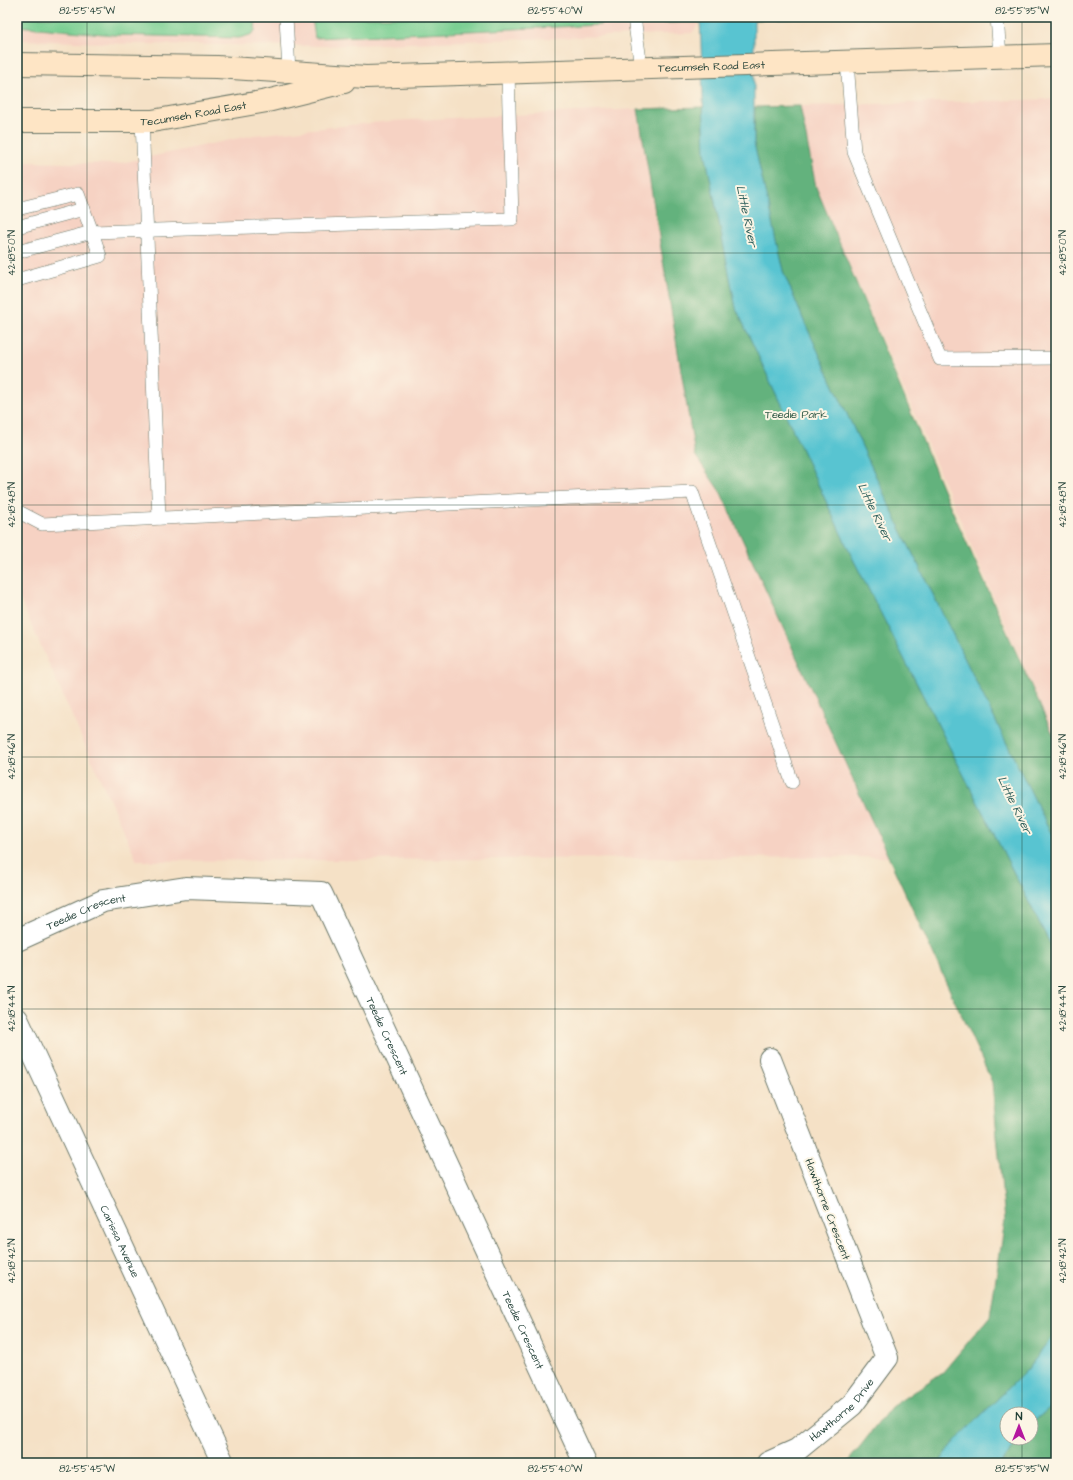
<svg xmlns="http://www.w3.org/2000/svg" width="1073" height="1480" viewBox="0 0 1073 1480" font-family="'Architects Daughter',sans-serif">
	<style>
		.built { fill: #f6d2c3 }
		.green { fill: #7acf93; stroke: #4c8664 }
		.forest { fill: #63b27d; stroke: #417858 }
		.water { fill: #58c4d1; stroke: #3c8082 }
		.lines { fill: none; stroke-linecap: round; stroke-linejoin: round }
		.service-casing { stroke: #6a7667; stroke-width: 14 }
		.minor-casing { stroke: #6a7667; stroke-width: 24 }
		.secondary-casing { stroke: #6a7667; stroke-width: 24 }
		.service { stroke: #fff; stroke-width: 13 }
		.minor { stroke: #fff; stroke-width: 22 }
		.secondary { stroke: #fee5c5; stroke-width: 22 }
		.ticks { fill: none; stroke: #1f3d34; stroke-width: 1; stroke-opacity: 0.45 }
		.labels { text-anchor: middle; stroke-width: 4; stroke-linejoin: round; paint-order: stroke }
		.street-label { font-size: 11px; fill: #1f3d34; stroke: #fcf5e5 }
		.park-label { font-size: 11px; fill: #315a47; stroke: #fcf5e5 }
		.water-label { font-size: 12px; font-style: italic; fill: #2d5f5b; stroke: #fcf5e5 }
		.neatline { fill: none; stroke: #1f3d34; stroke-width: 1.5 }
		.ticks-label { font-size: 10px; text-anchor: middle; fill: #1f3d34 }
	</style>
	<rect width="100%" height="100%" fill="#fcf5e5"/>
	<filter id="ink" filterUnits="userSpaceOnUse"><feTurbulence type="fractalNoise" baseFrequency=".025" numOctaves="2"/><feDisplacementMap in="SourceGraphic" scale="8" xChannelSelector="R" yChannelSelector="G"/><feConvolveMatrix kernelMatrix="1 2 1 2 8 2 1 2 1" color-interpolation-filters="sRGB"/></filter>
	<filter id="wash" filterUnits="userSpaceOnUse"><feTurbulence type="fractalNoise" baseFrequency=".012" numOctaves="4" result="noise"/><feDisplacementMap in="SourceGraphic" scale="16" xChannelSelector="R" yChannelSelector="G"/><feGaussianBlur stdDeviation="0.9" result="paint"/><feColorMatrix in="noise" values="0 0 0 0 0 0 0 0 0 0 0 0 0 0 0 0 0 1.4 0 .05"/><feComposite in="paint" operator="in"/></filter>
	<g filter="url(#wash)">
		<rect width="100%" height="100%" fill="#f5e1c6"/>
		<g class="built">
			<path d="M17 17H700V22L692 33 325 46 134 44 17 40Z"/>
			<path d="M1056 99V741L816 187 800 106Z"/>
			<path d="M638 109 695 455 721 493 890 857 137 861 17 593V162L116 164 254 135 391 121Z"/>
		</g>
		<g class="green">
			<path d="M17 17H256L255 31 250 35 239 38 114 35 17 26Z"/>
			<path d="M312 17H604L600 25 315 38Z"/>
			<path d="M660 17H700V22L662 23Z"/>
			<path d="M754 17H836L754 20Z"/>
		</g>
		<g class="forest">
			<path d="M800 106 816 187 948 501 1056 741V843L897 522 803 319 783 271 754 143 755 107Z"/>
			<path d="M703 107 705 152 736 308 851 555 1056 955V1332L1027 1370 955 1441 939 1463H847L891 1407 943 1372 990 1316 1005 1221 992 1082 721 493 695 455 638 109Z"/>
			<path d="M1056 1402V1463H1002L1020 1438H1031V1424Z"/>
		</g>
		<g class="water">
			<path d="M700 17H754V143L783 271 803 319 897 522 1056 843V955L851 555 736 308 705 152Z"/>
			<path d="M1056 1332V1402L1031 1424V1414H1007V1438H1020L1002 1463H939L955 1441 1027 1370Z"/>
		</g>
	</g>
	<g filter="url(#ink)">
		<g class="lines">
			<defs>
				<g id="service">
					<path d="M286 17 289 72"/>
					<path d="M634 17 641 68"/>
					<path d="M997 17 1000 56"/>
					<path d="M847 62 854 152 940 359 1056 358"/>
					<path d="M142 121 159 518"/>
					<path d="M17 209 78 194 92 232 512 219 508 72"/>
					<path d="M17 227 84 209"/>
					<path d="M17 252 92 232 100 256 17 280"/>
					<path d="M17 511 42 524 692 492 792 782"/>
				</g>
				<g id="minor">
					<path id="s1" d="M17 940 103 901 186 888 321 893 585 1463"/>
					<path id="s2" d="M17 1019 223 1463"/>
					<path id="s3" d="M768 1463 797 1450 852 1405 887 1358 770 1059"/>
				</g>
				<g id="secondary">
					<path id="s4" d="M17 64 217 67 366 77 1056 55"/>
					<path id="s5" d="M17 121H152L267 101 344 82"/>
				</g>
			</defs>
			<use href="#service" class="service-casing"/>
			<use href="#minor" class="minor-casing"/>
			<use href="#secondary" class="secondary-casing"/>
			<use href="#service" class="service"/>
			<use href="#minor" class="minor"/>
			<use href="#secondary" class="secondary"/>
		</g>
	</g>
	<path class="ticks" d="M87 17V1463M555 17V1463M1022 17V1414M17 253H1056M17 505H1056M17 757H1056M17 1009H1056M17 1261H1056M1022 1438V1463"/>
	<g class="labels">
		<g class="street-label">
			<text dy="4" stroke="none"><textPath href="#s4" startOffset="695">Tecumseh Road East</textPath></text>
			<text dy="4" stroke="none"><textPath href="#s5" startOffset="177">Tecumseh Road East</textPath></text>
			<text dy="4" stroke="none"><textPath href="#s1" startOffset="75">Teedie Crescent</textPath></text>
			<text dy="4" stroke="none"><textPath href="#s1" startOffset="471">Teedie Crescent</textPath></text>
			<text transform="translate(828 1209) rotate(69)" y="4">Hawthorne Crescent</text>
			<text dy="4" stroke="none"><textPath href="#s2" startOffset="245">Carissa Avenue</textPath></text>
			<text dy="4" stroke="none"><textPath href="#s1" startOffset="795">Teedie Crescent</textPath></text>
			<text dy="4" stroke="none"><textPath href="#s3" startOffset="92">Hawthorne Drive</textPath></text>
		</g>
		<g class="park-label">
			<text x="796" y="418">Teedie Park</text>
		</g>
		<g class="water-label">
			<text transform="translate(747 216) rotate(78)" y="4">Little River</text>
			<text transform="translate(875 512) rotate(64)" y="4">Little River</text>
			<text transform="translate(1015 805) rotate(64)" y="4">Little River</text>
		</g>
	</g>
	<rect width="1073" height="1480" fill="none" stroke="#fcf5e5" stroke-width="44"/>
	<g transform="translate(1019 1426)"><circle r="19" fill="#fcf5e5" stroke="#a4ab9e"/>
	<path d="M0-3L7 15L0 10L-7 15Z" fill="#b5179e"/>
	<text y="-6" font-size="11" font-weight="bold" text-anchor="middle" fill="#1f3d34">N</text>
	</g>
	<rect x="22" y="22" width="1029" height="1436" class="neatline"/>
	<g class="ticks-label">
		<text x="87" y="14">82°55'45"W</text>
		<text x="555" y="14">82°55'40"W</text>
		<text x="1022" y="14">82°55'35"W</text>
		<text transform="translate(11 253) rotate(-90)" y="4">42°18'50"N</text>
		<text transform="translate(1062 253) rotate(-90)" y="4">42°18'50"N</text>
		<text transform="translate(11 505) rotate(-90)" y="4">42°18'48"N</text>
		<text transform="translate(1062 505) rotate(-90)" y="4">42°18'48"N</text>
		<text transform="translate(11 757) rotate(-90)" y="4">42°18'46"N</text>
		<text transform="translate(1062 757) rotate(-90)" y="4">42°18'46"N</text>
		<text transform="translate(11 1009) rotate(-90)" y="4">42°18'44"N</text>
		<text transform="translate(1062 1009) rotate(-90)" y="4">42°18'44"N</text>
		<text transform="translate(11 1261) rotate(-90)" y="4">42°18'42"N</text>
		<text transform="translate(1062 1261) rotate(-90)" y="4">42°18'42"N</text>
		<text x="87" y="1472">82°55'45"W</text>
		<text x="555" y="1472">82°55'40"W</text>
		<text x="1022" y="1472">82°55'35"W</text>
	</g>
</svg>
